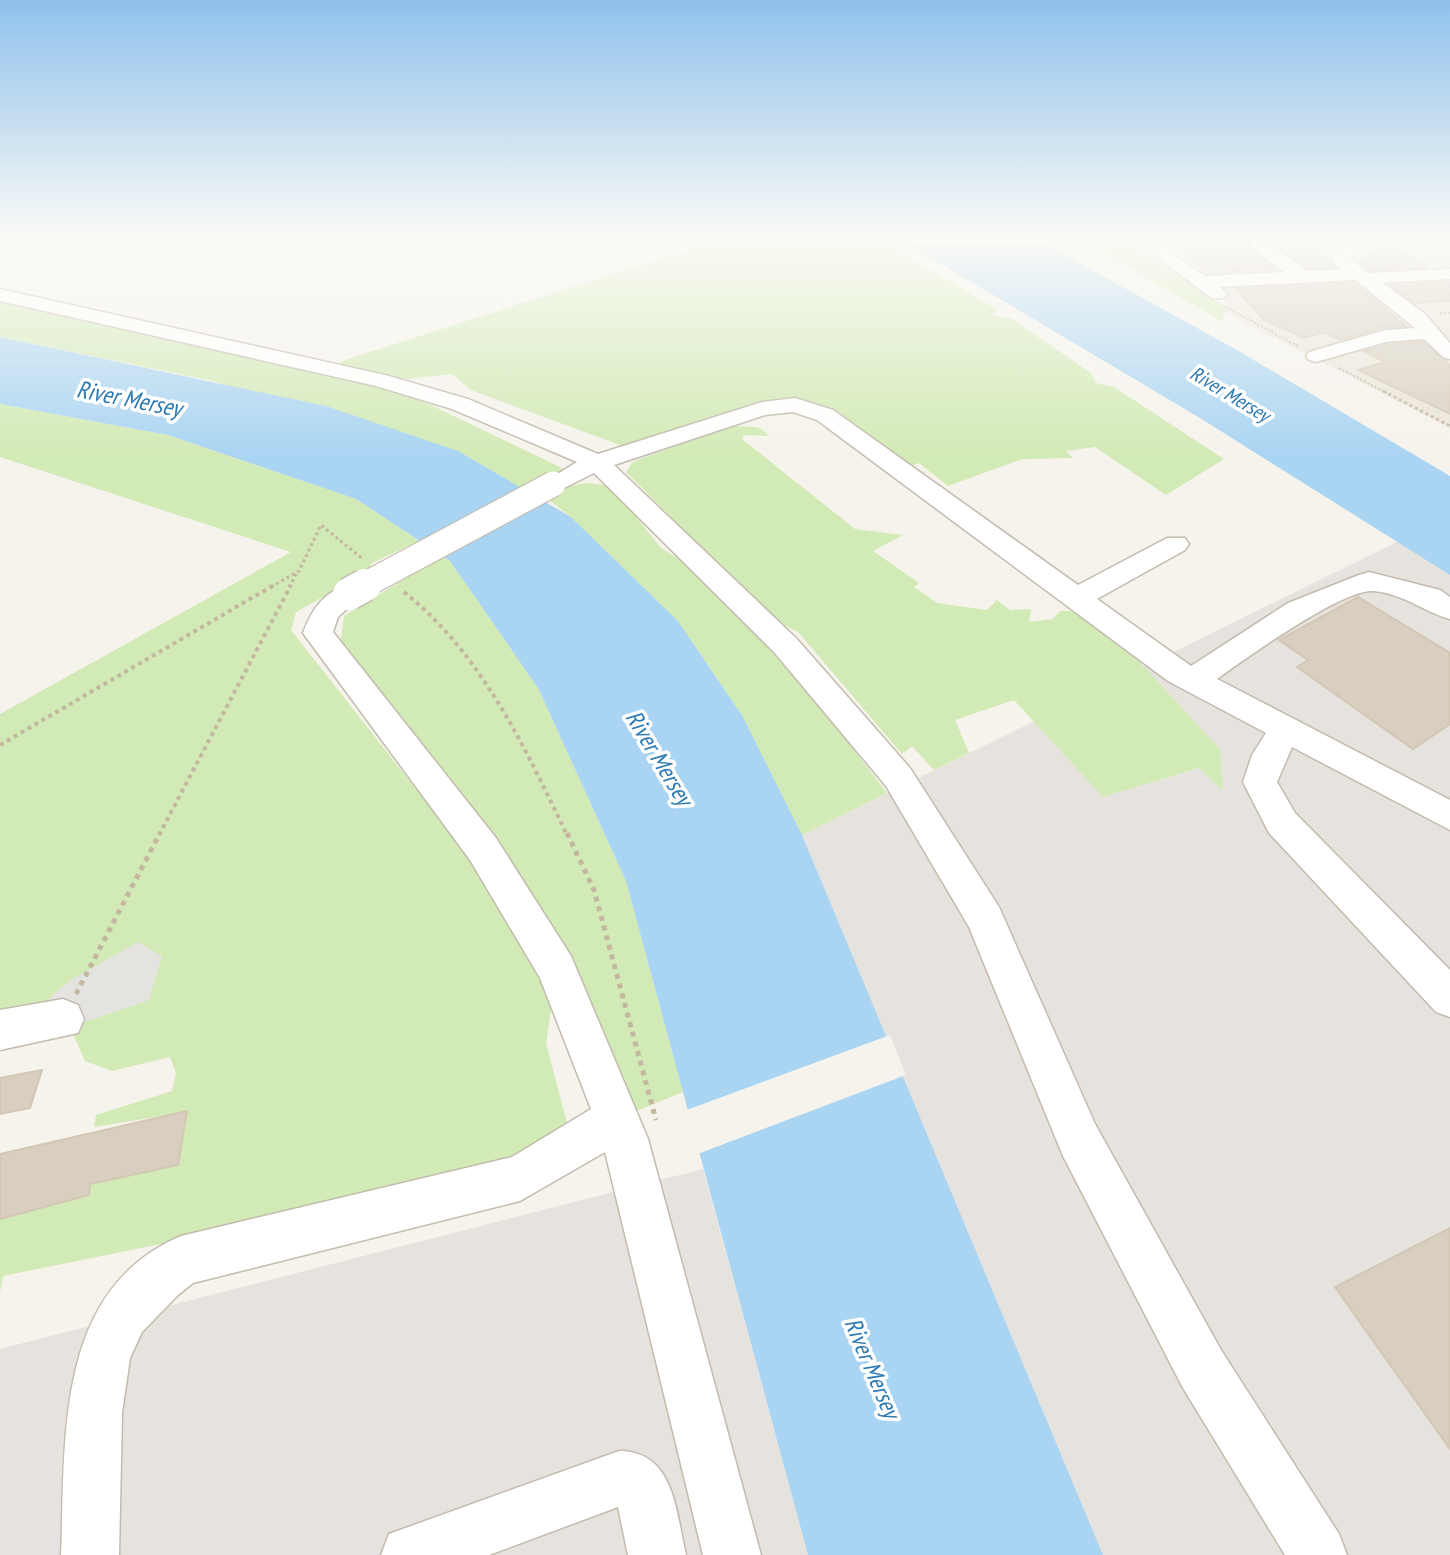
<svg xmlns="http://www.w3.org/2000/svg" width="1450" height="1555" viewBox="0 0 1450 1555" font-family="'PT Sans Narrow',sans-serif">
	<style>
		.residential { fill: #eae5da }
		.industrial { fill: #e6e2dd }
		.green { fill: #d2eab5 }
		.parking { fill: #e5e3e0 }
		.water { fill: #a9d4f2 }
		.pier { fill: #f6f3ec }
		.building { fill: #d8cfc1; stroke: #d3c7b4; stroke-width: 2 }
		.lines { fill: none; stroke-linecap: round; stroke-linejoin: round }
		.minor-casing { stroke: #c2bbae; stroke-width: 3 }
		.path-far3 { stroke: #c4b79f; stroke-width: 2; stroke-dasharray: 2 2; stroke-linecap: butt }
		.path-far2 { stroke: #c4b79f; stroke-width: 3; stroke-dasharray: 3 3; stroke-linecap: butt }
		.path-far1 { stroke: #c4b79f; stroke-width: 4; stroke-dasharray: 4 4; stroke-linecap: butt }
		.path { stroke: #c4b79f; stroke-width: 5; stroke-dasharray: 5 5; stroke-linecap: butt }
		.minor { fill: #fff; fill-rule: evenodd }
		.rail { stroke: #9a9a9a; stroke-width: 3; stroke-dasharray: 6 6; stroke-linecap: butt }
		.minor-bridge-far1-casing { stroke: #c2bbae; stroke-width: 27; stroke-linecap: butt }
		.minor-bridge-casing { stroke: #c2bbae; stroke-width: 35; stroke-linecap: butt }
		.minor-bridge-far1 { stroke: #fff; stroke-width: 25 }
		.minor-bridge { stroke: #fff; stroke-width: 32 }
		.labels { text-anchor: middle; stroke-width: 7; stroke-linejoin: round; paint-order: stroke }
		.far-water-label { font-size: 20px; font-style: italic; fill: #2e7ab2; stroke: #fff }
		.water-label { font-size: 24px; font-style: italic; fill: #2e7ab2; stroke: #fff }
	</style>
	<rect width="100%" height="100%" fill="#f6f3ec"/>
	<path class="residential" d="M1182 239H1424L1450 257V428L1224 312 1226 296 1180 264 1165 248Z"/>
	<g class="industrial">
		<path d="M1399 541 1450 575V1555H1103L802 835 1035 721 1103 797 1200 768 1222 790 1220 749 1143 667Z"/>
		<path d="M703 1169 808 1555H0V1349Z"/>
	</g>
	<g class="green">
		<path d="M722 239H879L998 310 992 315 1012 319 1091 373 1096 383 1114 387 1224 459 1166 495 1095 447 1066 451 1073 458 1022 459 948 486 919 463 906 468 807 403 625 447 471 390 452 374 407 379 330 369 345 360Z"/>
		<path d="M1079 239H1122L1225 307 1223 322Z"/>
		<path d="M0 295 381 381 564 469 553 484 521 488 458 451 213 381 0 337Z"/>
		<path d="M0 404 168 435 356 499 419 541 370 564 375 568 296 612 291 630 554 965 340 646 344 616 442 556 450 561 538 688 626 881 683 1092 617 1119 557 971 546 1043 573 1146 279 1220 3 1276 0 1292V1219L89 1195 90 1184 178 1165 187 1112 94 1127 96 1115 172 1091 176 1073 170 1057 112 1071 85 1061 70 1027 0 1030V714L291 552 0 457Z"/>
		<path d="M733 426 758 427 770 436 744 435 742 439 855 529 903 535 873 551 919 583 914 587 937 603 987 610 997 600 1010 610 1031 609 1029 622 1053 619 1060 611H1077L1133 655 1220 749 1223 791 1199 768 1103 797 1014 700 955 720 969 753 934 770 912 746 902 754 798 632 773 619 626 472 632 463 640 459Z"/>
		<path d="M586 483 607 485 616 492 661 548 687 564 777 650 887 793 802 835 743 717 678 621 571 517 545 497 564 487Z"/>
	</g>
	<path class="parking" d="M138 942 162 956 149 1000 70 1027H17L69 981Z"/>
	<g class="water">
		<path d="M899 239H1036L1237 350 1450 476V575L1200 418Z"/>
		<path d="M0 337 326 406 458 451 571 517 678 621 743 717 802 835 1103 1555H808L626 881 538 688 450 561 356 499 168 435 0 404Z"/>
	</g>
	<path class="pier" d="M890 1035 906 1075 695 1155 684 1111Z"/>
	<g class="building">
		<path d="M1302 239 1328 260 1334 266 1307 268 1271 241Z"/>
		<path d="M1248 242 1251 250 1276 269 1206 273 1179 245Z"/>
		<path d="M1381 243H1391L1427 267 1370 270 1360 263Z"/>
		<path d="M1448 282 1450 301 1415 303 1391 286Z"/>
		<path d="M1354 283 1406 326 1384 327 1340 340 1324 332 1304 338 1264 320 1236 289Z"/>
		<path d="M1423 342 1450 365V414L1358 370 1385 362 1364 351 1387 345Z"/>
		<path d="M1358 597 1450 653V724L1413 749 1297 667 1308 660 1279 640Z"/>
		<path d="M42 1070 30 1108 0 1114V1078Z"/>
		<path d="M187 1111 178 1165 90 1184 89 1195 0 1219V1154Z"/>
		<path d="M1450 1228V1449L1335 1287Z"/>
	</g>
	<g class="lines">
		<defs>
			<g id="minor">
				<path d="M1172 239 1168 245 1170 252 1205 276 1284 272 1253 248 1250 244 1256 239 1265 240 1306 271 1341 269 1331 260 1342 243 1340 239H1357L1360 243 1350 259 1369 273 1450 269V279L1383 283 1425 314 1450 343V359L1443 357 1424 339 1386 342 1316 362 1309 360 1306 356 1309 352 1385 330 1415 328 1355 280 1220 287 1227 294 1225 298H1211L1153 254 1150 244 1154 239Z"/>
				<path d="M0 289 389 376 468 399 598 454 762 402 795 398 833 410 1078 585 1167 538H1185L1189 544 1185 550 1097 599 1191 666 1288 603 1359 575 1369 572 1440 590 1450 597V619C1424 612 1404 594 1374 591 1343 588 1245 659 1217 679L1450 800V830L1292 747 1277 782 1295 813 1450 970V1017L1436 1012 1269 833 1243 782 1252 755 1266 733 1168 681 817 420 793 412 765 415 614 465 796 638 910 768 999 907 1095 1124 1221 1350 1339 1534 1347 1555H1285L1183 1388 1063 1156 969 927 886 786 774 652 594 473 562 489H544L541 484 577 462 452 409 376 386 0 301Z"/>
				<path d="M349 585 359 588 363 594 338 617 333 632 496 838 571 956 648 1139 761 1555H703L605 1152 520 1201 193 1283 178 1295 142 1332 130 1358 122 1413 119 1555H61C66 1441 53 1290 181 1236L512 1157 591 1109 540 978 470 860 303 633C312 609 323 592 349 585Z"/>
				<path d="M63 999 78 1005 84 1019 78 1033 0 1050V1010Z"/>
				<path d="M619 1451C675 1451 676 1513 686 1555H628L618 1507 489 1555H381L389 1534Z"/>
			</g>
		</defs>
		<use href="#minor" class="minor-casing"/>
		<g class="path-far3">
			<path d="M1124 239 1139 249"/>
			<path d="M1226 307 1299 347"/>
			<path d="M1440 313H1450"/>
			<path d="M1339 368 1387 393"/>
		</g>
		<g class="path-far2">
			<path d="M1383 391 1450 426"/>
			<path d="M271 587 299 571 321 525 363 559"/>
			<path d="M289 587 297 573"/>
		</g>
		<g class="path-far1">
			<path d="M404 592C482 654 525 748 567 835"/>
			<path d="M0 745 274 585"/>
			<path d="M159 835 291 585"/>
		</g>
		<g class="path">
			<path d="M567 833 594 890 656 1120"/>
			<path d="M76 994 160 833"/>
		</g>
		<use href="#minor" class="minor"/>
		<path class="rail" d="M1447 239 1450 241"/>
		<defs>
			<path id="minor-bridge-far1" d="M361 587 553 484"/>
			<path id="minor-bridge" d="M349 594 365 585"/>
		</defs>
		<use href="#minor-bridge-far1" class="minor-bridge-far1-casing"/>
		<use href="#minor-bridge" class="minor-bridge-casing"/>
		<use href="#minor-bridge-far1" class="minor-bridge-far1"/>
		<use href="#minor-bridge" class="minor-bridge"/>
	</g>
	<linearGradient id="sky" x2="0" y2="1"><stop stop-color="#8fc1ec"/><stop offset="0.52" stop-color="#fbfaf6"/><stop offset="1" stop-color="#fbfaf6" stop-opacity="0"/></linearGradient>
	<rect width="1450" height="457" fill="url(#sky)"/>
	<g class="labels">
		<g class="far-water-label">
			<text transform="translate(1230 394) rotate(31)" y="7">River Mersey</text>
		</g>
		<g class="water-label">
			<text transform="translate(129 399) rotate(11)" y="8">River Mersey</text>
			<text transform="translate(659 758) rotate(59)" y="8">River Mersey</text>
			<text transform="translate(872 1368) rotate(67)" y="8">River Mersey</text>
		</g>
	</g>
</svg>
